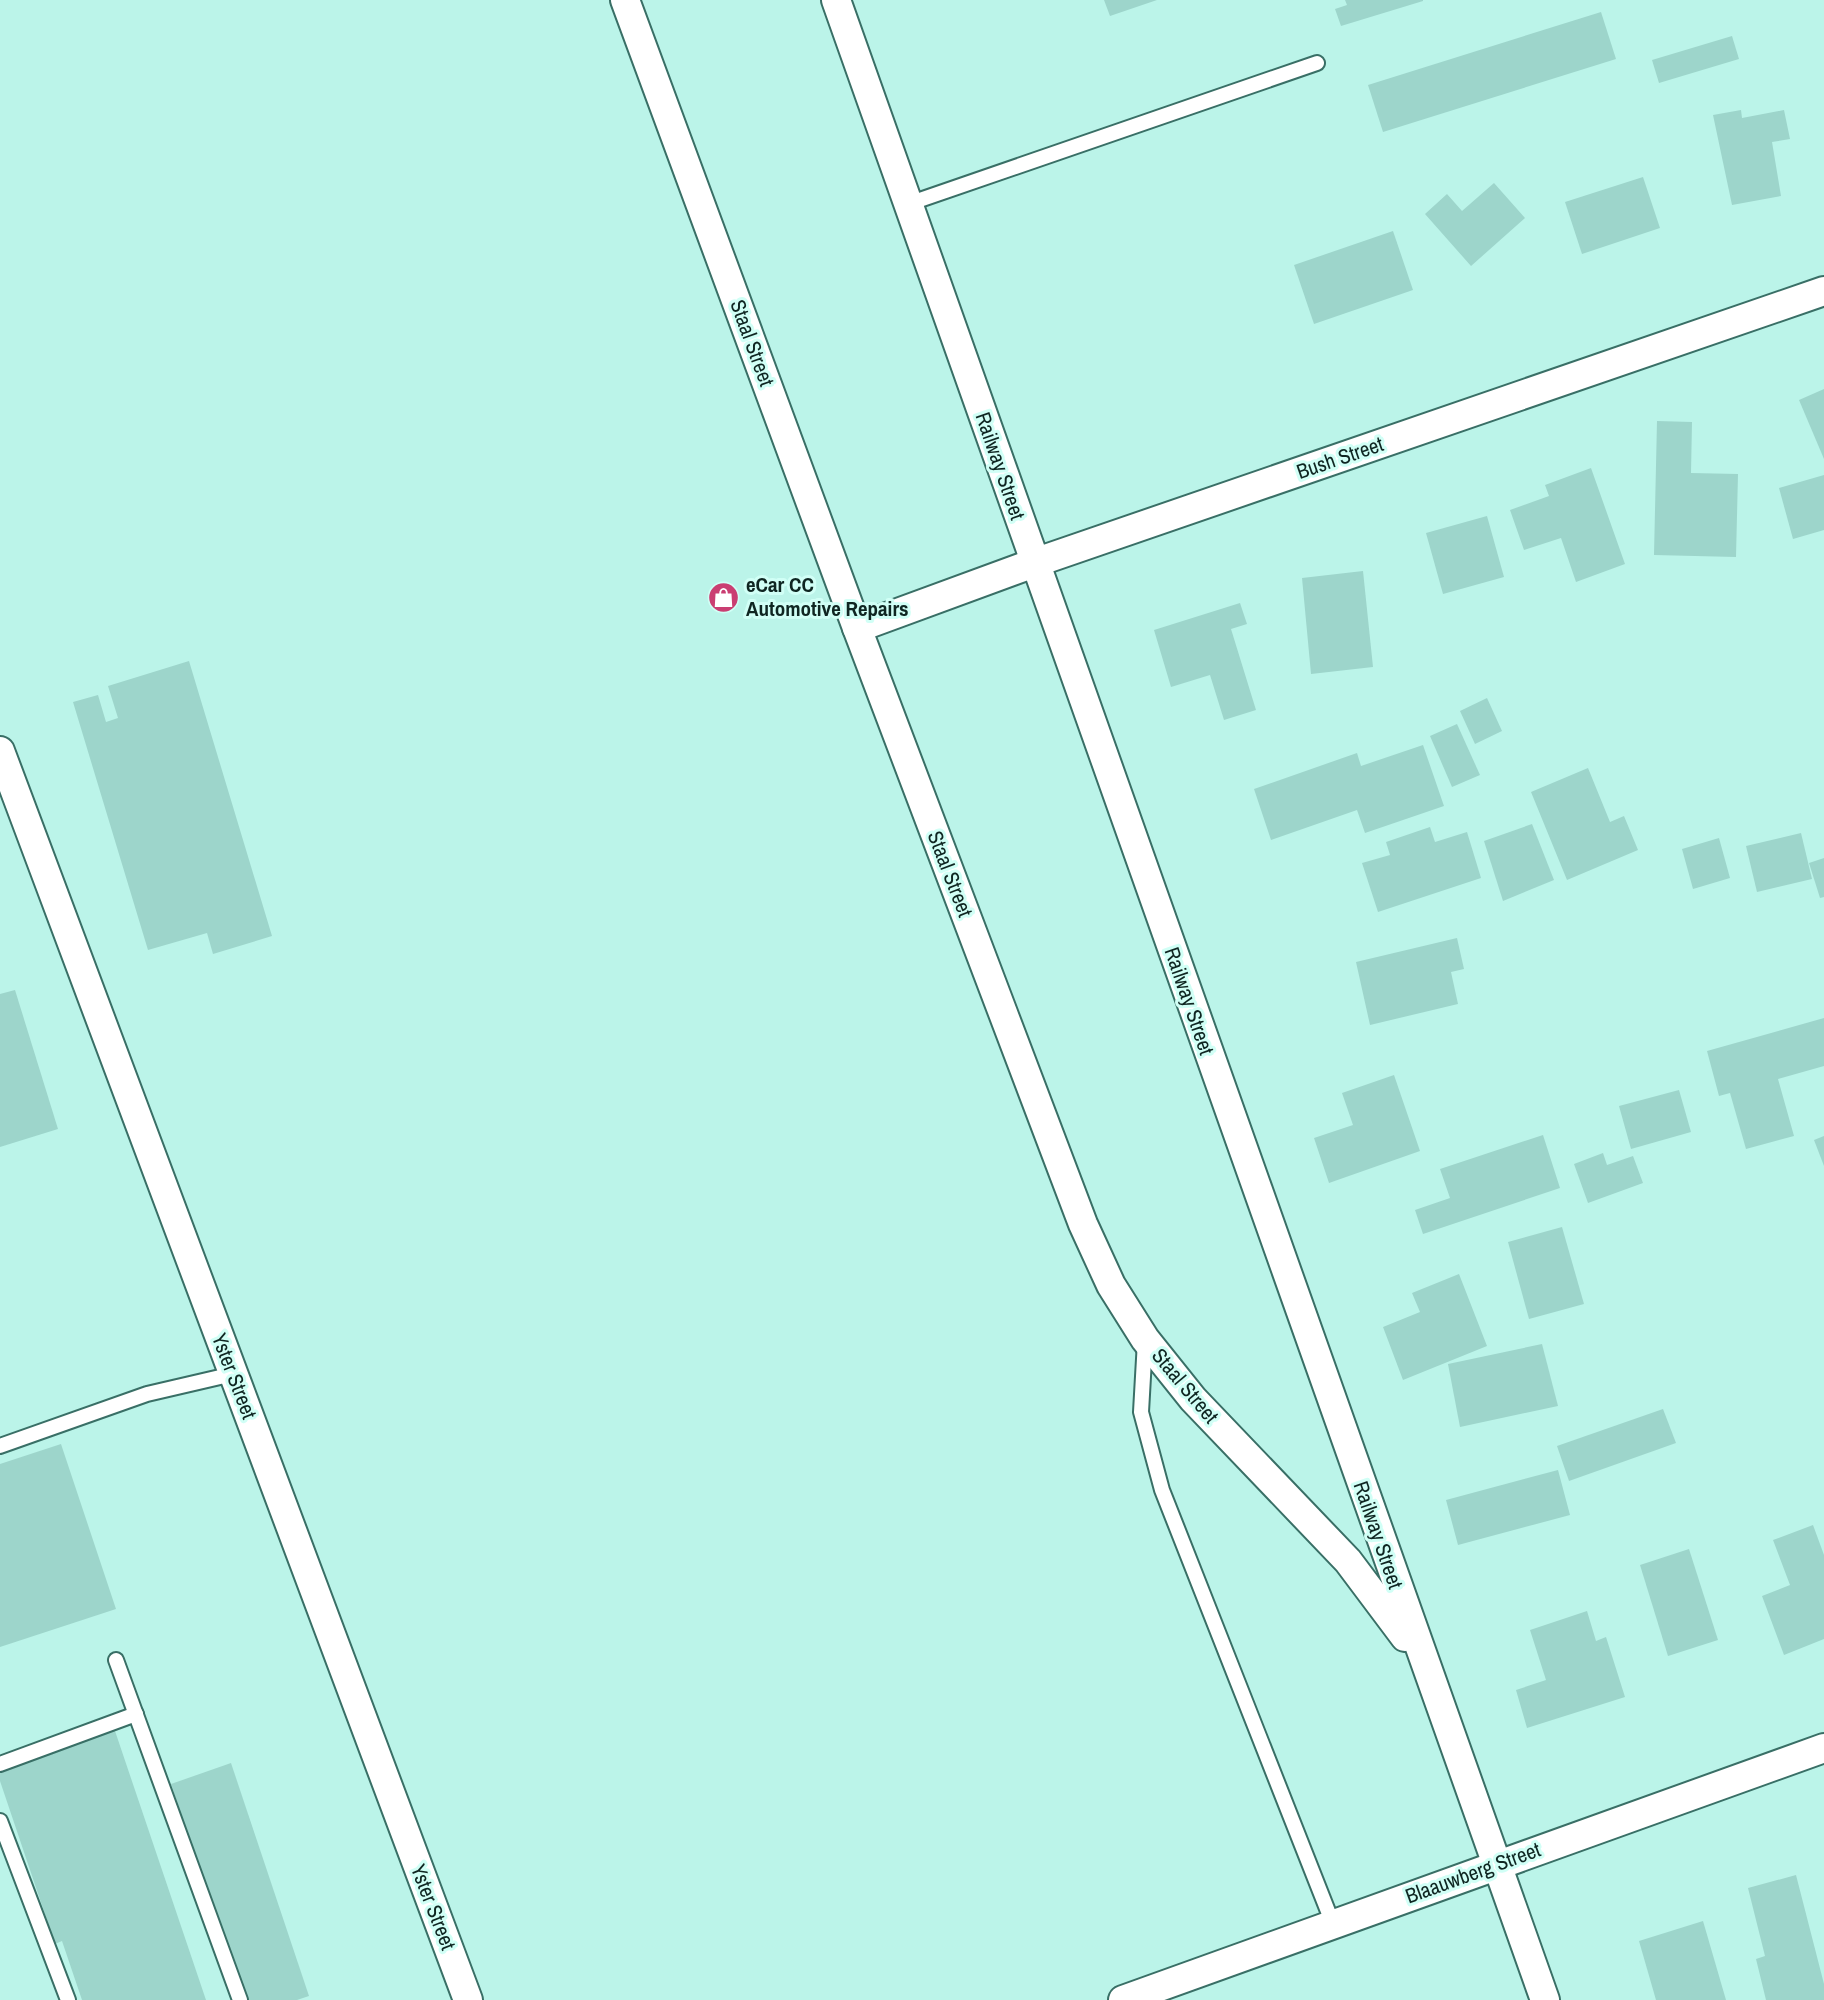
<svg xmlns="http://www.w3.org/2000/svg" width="1824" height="2000" viewBox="0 0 1824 2000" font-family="'Archivo Narrow',sans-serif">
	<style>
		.building { fill: #9dd5cb }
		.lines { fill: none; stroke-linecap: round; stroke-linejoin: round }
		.lane-casing { stroke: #396f66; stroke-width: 18 }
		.street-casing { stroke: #396f66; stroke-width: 32 }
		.lane { stroke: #fff; stroke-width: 14 }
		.street { stroke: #fff; stroke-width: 28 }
		.labels { text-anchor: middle; stroke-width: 6; stroke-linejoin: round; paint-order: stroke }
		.street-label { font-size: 21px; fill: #0f2622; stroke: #d1fff6 }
		.poi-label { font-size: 21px; font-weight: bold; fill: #0f2622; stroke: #d1fff6; text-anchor: start }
	</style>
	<rect width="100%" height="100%" fill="#bbf4e9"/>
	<g class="building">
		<path d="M1104 0H1157L1110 16Z"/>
		<path d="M1345 0H1423V1L1341 26 1335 9 1347 5Z"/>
		<path d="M1601 12 1616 59 1383 132 1368 85Z"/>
		<path d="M1732 36 1739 59 1659 83 1652 60Z"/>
		<path d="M1741 110 1742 118 1784 110 1790 139 1772 142 1781 196 1732 205 1713 115Z"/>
		<path d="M1643 177 1660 228 1582 254 1565 202Z"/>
		<path d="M1494 183 1525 218 1471 266 1425 214 1447 194 1462 211Z"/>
		<path d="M1393 231 1413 290 1314 324 1294 265Z"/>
		<path d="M1824 389V459L1799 400Z"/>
		<path d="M1657 421 1692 422 1691 473 1738 474 1736 557 1654 555Z"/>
		<path d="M1591 468 1625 564 1576 582 1561 538 1524 550 1510 510 1549 496 1545 485Z"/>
		<path d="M1824 475V530L1793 539 1779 488Z"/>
		<path d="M1487 516 1504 577 1443 594 1426 533Z"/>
		<path d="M1363 571 1373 667 1311 674 1302 578Z"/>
		<path d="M1240 603 1247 624 1231 629 1256 710 1224 720 1210 675 1171 687 1154 630Z"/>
		<path d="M189 661 272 936 213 954 207 933 148 950 73 702 98 695 106 722 118 718 108 686Z"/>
		<path d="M1487 698 1502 731 1475 744 1460 711Z"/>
		<path d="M1457 724 1480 775 1452 787 1430 736Z"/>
		<path d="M1423 745 1444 806 1365 833 1357 810 1271 840 1254 789 1357 753 1361 766Z"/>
		<path d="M1588 768 1610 822 1624 816 1638 850 1567 880 1531 792Z"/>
		<path d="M1532 824 1554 880 1503 901 1484 841Z"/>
		<path d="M1430 827 1435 842 1467 832 1481 878 1378 912 1362 863 1390 855 1386 842Z"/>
		<path d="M1801 833 1812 879 1757 892 1746 846Z"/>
		<path d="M1719 838 1730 878 1693 889 1682 849Z"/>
		<path d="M1824 858V897L1820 898 1809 863Z"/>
		<path d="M1457 938 1464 969 1451 972 1458 1004 1370 1025 1356 962Z"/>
		<path d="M15 990 58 1129 0 1147V994Z"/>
		<path d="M1824 1018V1066L1778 1079 1794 1136 1746 1149 1730 1093 1719 1096 1707 1051Z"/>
		<path d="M1394 1075 1420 1151 1329 1183 1314 1138 1353 1125 1342 1093Z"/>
		<path d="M1679 1090 1691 1132 1631 1149 1619 1106Z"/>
		<path d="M1543 1135 1560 1188 1423 1234 1415 1210 1450 1198 1440 1169Z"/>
		<path d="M1824 1136V1166L1814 1140Z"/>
		<path d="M1603 1153 1607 1165 1633 1156 1643 1183 1588 1203 1574 1164Z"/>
		<path d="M1562 1227 1584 1304 1529 1319 1508 1242Z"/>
		<path d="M1459 1274 1487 1346 1403 1380 1383 1327 1420 1312 1412 1293Z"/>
		<path d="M1542 1344 1558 1406 1460 1427 1448 1364Z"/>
		<path d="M1663 1409 1676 1443 1569 1481 1557 1446Z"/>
		<path d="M61 1444 116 1609 0 1647V1464Z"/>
		<path d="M1558 1470 1570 1515 1458 1545 1446 1500Z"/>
		<path d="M1813 1525 1824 1555V1639L1784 1655 1762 1596 1790 1585 1773 1540Z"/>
		<path d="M1689 1549 1718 1640 1668 1656 1640 1565Z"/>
		<path d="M1587 1611 1596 1641 1606 1637 1625 1697 1527 1728 1516 1690 1546 1680 1530 1630Z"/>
		<path d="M114 1728 206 2000H82L62 1941 55 1944 0 1781V1767Z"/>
		<path d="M231 1763 309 1996 297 2000H243L171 1784Z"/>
		<path d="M1796 1875 1824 1984V2000H1766L1756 1959 1765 1956 1748 1888Z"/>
		<path d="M1703 1921 1726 2000H1656L1639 1941Z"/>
	</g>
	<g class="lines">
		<defs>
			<g id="lane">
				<path d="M908 204 1317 63"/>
				<path d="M1145 1341 1141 1412 1162 1490 1333 1924"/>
				<path d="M0 1446 147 1394 233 1374"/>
				<path d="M116 1660 240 2000"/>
				<path d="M0 1764 136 1714"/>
				<path d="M0 1821 68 2000"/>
			</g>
			<g id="street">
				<path d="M625 0 857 628 1083 1224 1111 1285 1145 1339 1193 1399 1348 1561 1405 1637"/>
				<path d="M836 0 1545 2000"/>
				<path d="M857 628 1034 563 1824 291"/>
				<path d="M0 751 468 2000"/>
				<path d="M1123 2000 1824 1748"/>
			</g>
		</defs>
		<use href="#lane" class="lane-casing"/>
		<use href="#street" class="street-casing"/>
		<use href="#lane" class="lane"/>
		<use href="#street" class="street"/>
	</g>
	<defs>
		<symbol id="shop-disc" viewBox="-11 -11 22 22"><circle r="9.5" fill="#ca3e72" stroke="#d1fff6"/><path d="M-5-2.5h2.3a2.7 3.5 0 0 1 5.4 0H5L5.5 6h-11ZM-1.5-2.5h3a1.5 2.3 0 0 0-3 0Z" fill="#fff"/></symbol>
	</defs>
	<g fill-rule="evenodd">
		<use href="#shop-disc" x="706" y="580" width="35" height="35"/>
	</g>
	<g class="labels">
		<g class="street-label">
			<text transform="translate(752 343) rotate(70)" y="7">Staal Street</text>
			<text transform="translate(1340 458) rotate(-19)" y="7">Bush Street</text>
			<text transform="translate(1000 466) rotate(71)" y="7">Railway Street</text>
			<text transform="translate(950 874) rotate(69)" y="7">Staal Street</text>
			<text transform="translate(1189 1001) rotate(71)" y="7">Railway Street</text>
			<text transform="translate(234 1376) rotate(69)" y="7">Yster Street</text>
			<text transform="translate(1185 1386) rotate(50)" y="7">Staal Street</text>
			<text transform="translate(1378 1535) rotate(71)" y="7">Railway Street</text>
			<text transform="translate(1473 1873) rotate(-20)" y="7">Blaauwberg Street</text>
			<text transform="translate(433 1907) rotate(69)" y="7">Yster Street</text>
		</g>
		<g class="poi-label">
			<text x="746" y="592">eCar CC<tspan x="746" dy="24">Automotive Repairs</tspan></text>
		</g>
	</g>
</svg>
